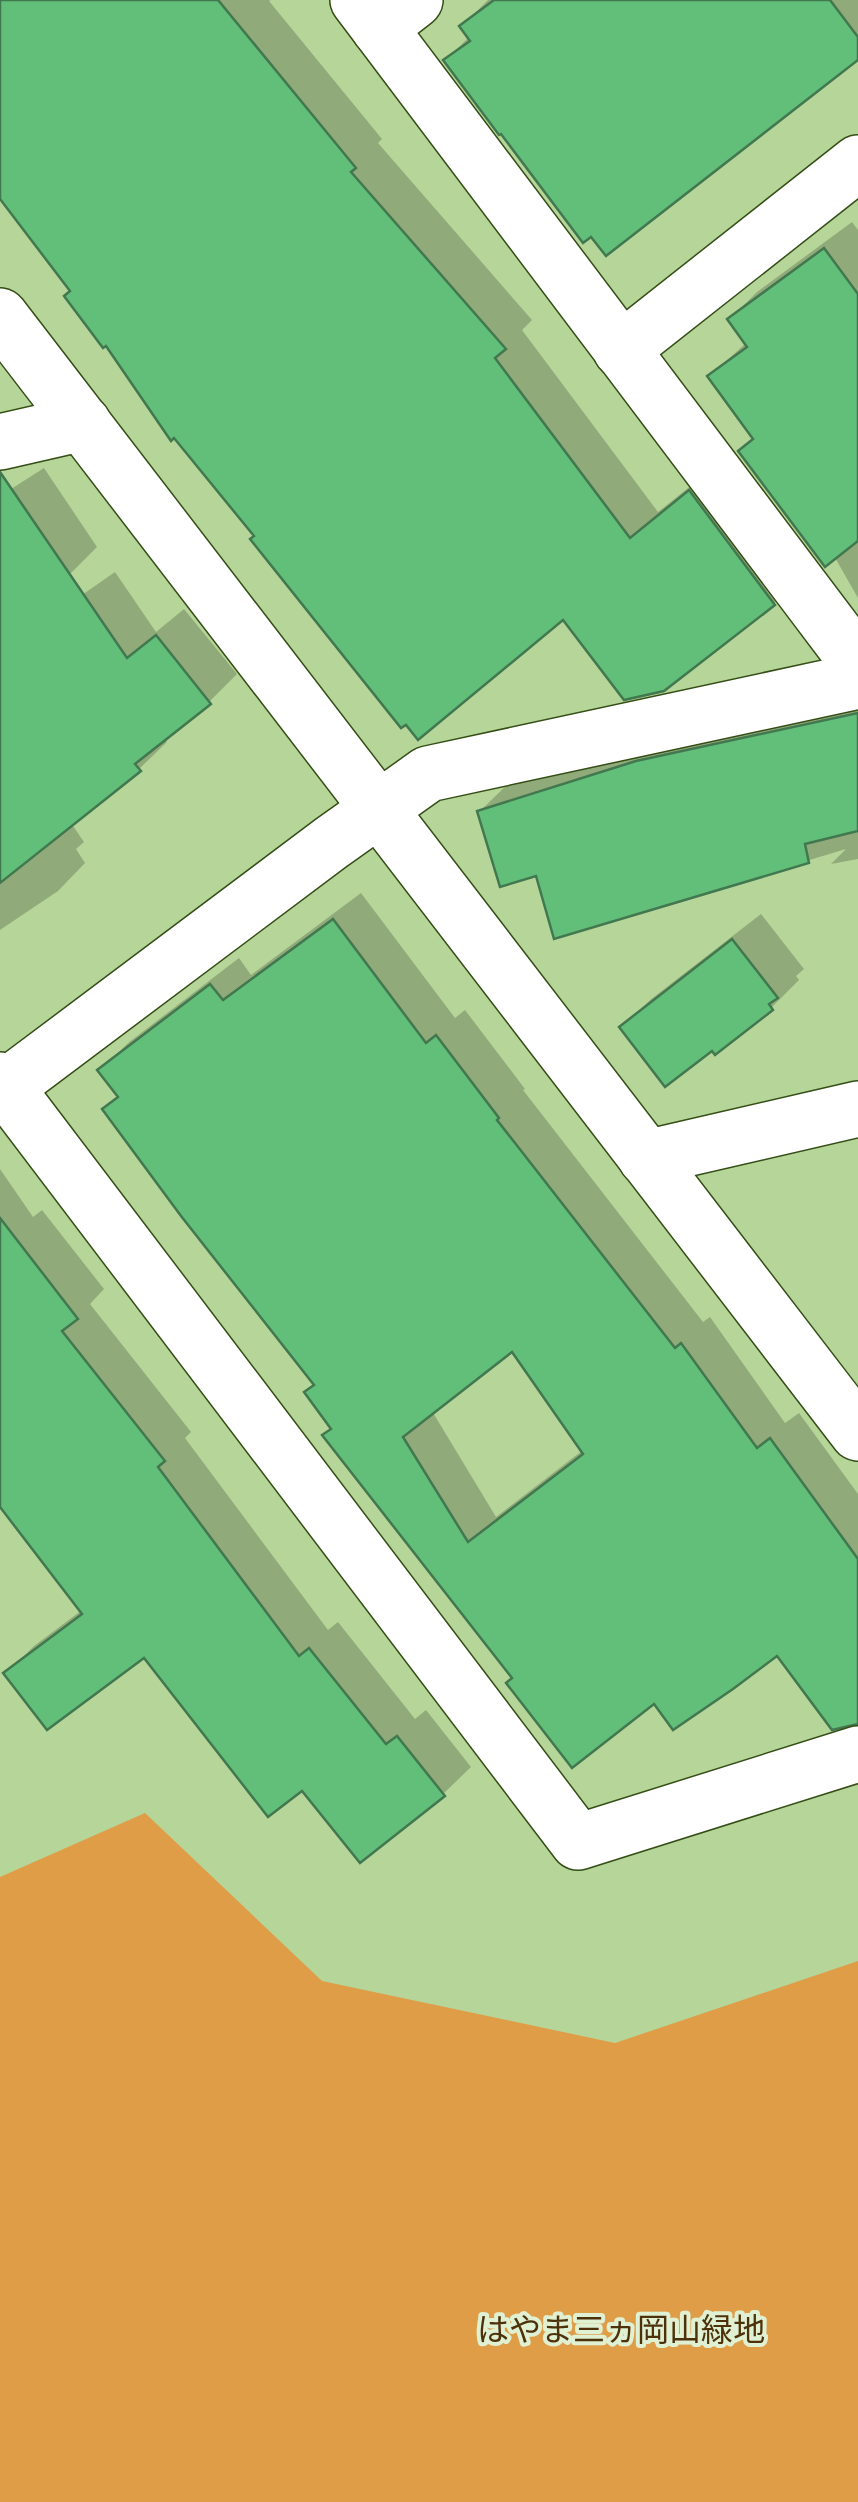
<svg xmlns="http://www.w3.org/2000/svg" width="858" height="2502" viewBox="0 0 858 2502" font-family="'Work Sans','Noto Sans JP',sans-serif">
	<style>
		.green { fill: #df9d47 }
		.shadow { fill: #0003; fill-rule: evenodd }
		.building { fill: #62bf7a; stroke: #42784f; stroke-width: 2.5; fill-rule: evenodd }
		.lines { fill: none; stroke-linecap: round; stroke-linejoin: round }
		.minor-casing { stroke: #344e16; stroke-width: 58 }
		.minor { stroke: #fff; stroke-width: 55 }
		.labels { text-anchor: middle; stroke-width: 8; stroke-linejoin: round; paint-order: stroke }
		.park-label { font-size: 32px; fill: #4d310a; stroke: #e0f0d2 }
	</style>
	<rect width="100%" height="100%" fill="#b6d599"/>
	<path class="green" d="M145 1813 322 1981 615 2043 858 1961V2502H0V1877Z"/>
	<g class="shadow">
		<path d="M0 0H271L269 1 382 139 378 143 532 320 522 330 658 512 717 465 801 576 774 603 564 616 257 536 0 194Z"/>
		<path d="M488 0H858V57L446 60 470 36 462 26Z"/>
		<path d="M852 222 858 230V598L834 556 755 438 710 376 747 342 730 319 757 292Z"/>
		<path d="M44 468 97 547 70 574 0 590V496Z"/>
		<path d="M115 572 156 632 184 609 237 674 209 702 164 738 167 742 139 769 71 823 84 842 76 849 85 863 58 891 0 930V652Z"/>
		<path d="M858 693V859L831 864 846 849 556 936 537 873 480 811 508 784Z"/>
		<path d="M361 893 455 1018 465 1010 525 1089 523 1090 703 1322 710 1317 785 1423 799 1413 858 1494V1703L778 1652 654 1700 515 1678 333 1427 317 1384 105 1109 120 1095 101 1070 128 1043 239 958 251 975ZM512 1348 583 1450 496 1517 432 1411Z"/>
		<path d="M761 914 804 969 796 976 799 980 771 1008 622 1028 650 1000Z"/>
		<path d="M0 1169 33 1217 42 1210 104 1289 90 1304 191 1432 185 1438 328 1630 338 1622 415 1719 426 1710 471 1767 443 1794 303 1787 144 1654 7 1673 34 1646 82 1610 0 1503Z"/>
	</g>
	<g class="building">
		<path d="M0 0H218L356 168 351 172 506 349 495 358 630 538 689 490 775 605 664 691 624 700 563 620 418 740 406 725 401 728 250 539 254 536 174 438 171 441 106 346 103 348 64 296 70 291 0 199Z"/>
		<path d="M494 0H830L858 37V60L606 256 591 237 583 243 501 134 499 135 443 60 470 41 459 26Z"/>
		<path d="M824 248 858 294V541L825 567 738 451 753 439 707 376 747 347 727 319Z"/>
		<path d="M0 472 127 658 156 635 211 704 135 764 141 771 0 883Z"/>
		<path d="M858 713V831L805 844 809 863 554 939 536 876 500 887 477 811 636 761Z"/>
		<path d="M333 919 426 1043 436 1035 499 1118 497 1120 675 1348 681 1343 757 1448 770 1438 858 1559V1724L832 1730 777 1656 733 1689 673 1730 654 1704 572 1768 506 1683 512 1678 322 1435 331 1429 304 1392 314 1385 181 1216 102 1109 118 1097 97 1070 210 984 223 1000ZM512 1352 583 1454 468 1542 403 1437Z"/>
		<path d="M732 939 778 998 769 1004 773 1010 715 1055 712 1051 665 1087 619 1027Z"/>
		<path d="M0 1218 78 1319 62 1331 165 1461 158 1467 299 1656 309 1648 386 1744 397 1736 445 1796 360 1863 302 1791 268 1817 144 1658 47 1730 3 1673 82 1614 0 1507Z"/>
	</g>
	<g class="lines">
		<defs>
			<g id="minor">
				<path d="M358 0 858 663"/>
				<path d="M379 28 415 0"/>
				<path d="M0 316 858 1433"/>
				<path d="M621 350 858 163"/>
				<path d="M0 442 83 423"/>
				<path d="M0 1080 578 1842 858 1754"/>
				<path d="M6 1087 331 843 428 774 858 681"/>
				<path d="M646 1158 858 1109"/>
			</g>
		</defs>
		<use href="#minor" class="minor-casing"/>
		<use href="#minor" class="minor"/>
	</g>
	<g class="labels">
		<g class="park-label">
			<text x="621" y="2341">はやま三ヵ岡山緑地</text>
		</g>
	</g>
</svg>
